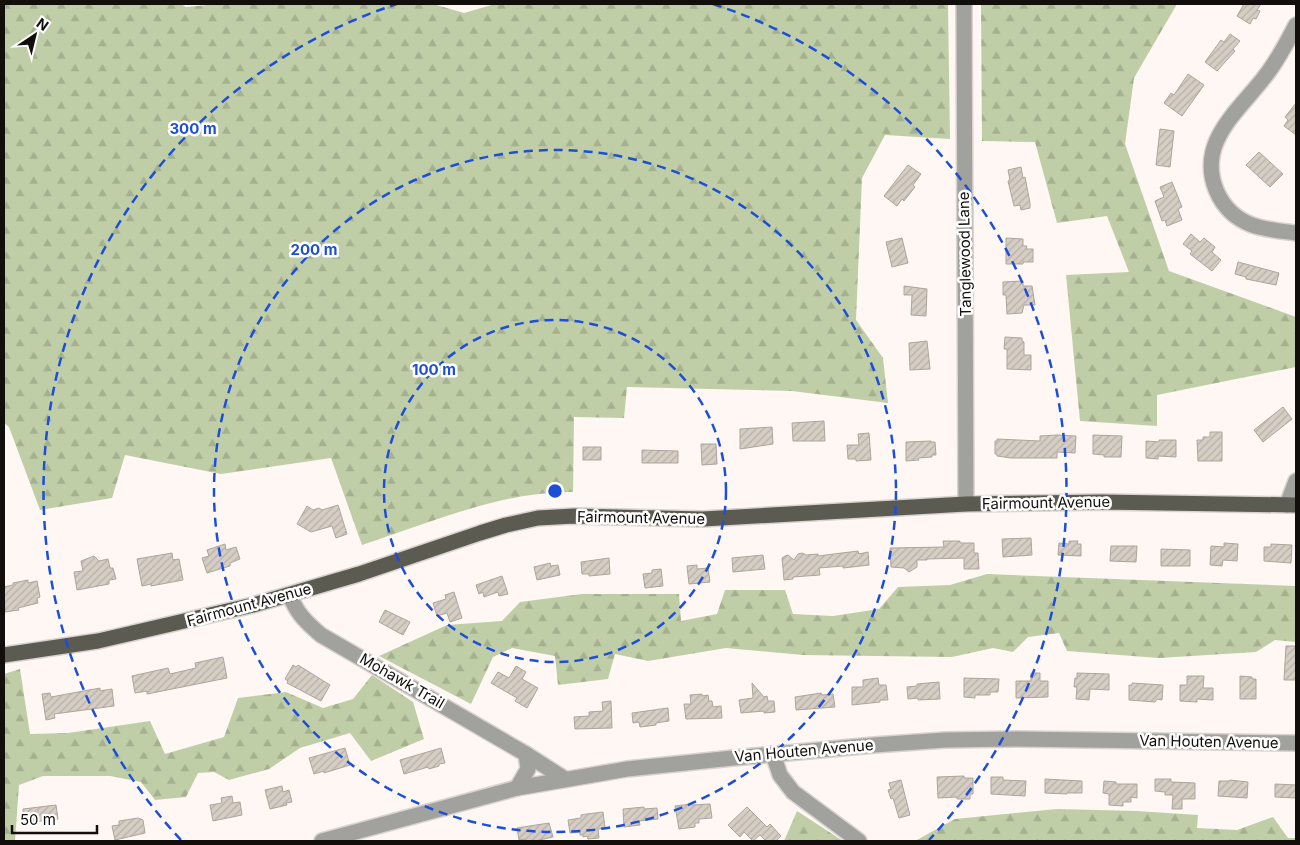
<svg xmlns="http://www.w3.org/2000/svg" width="1300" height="845" viewBox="0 0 1300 845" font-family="Inter,sans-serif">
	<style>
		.forest { fill: url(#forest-firs) }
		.building { fill: url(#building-hatch); stroke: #ada59c }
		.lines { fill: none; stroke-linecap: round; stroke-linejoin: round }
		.minor-casing { stroke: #d9d2ce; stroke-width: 18 }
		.major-casing { stroke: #d9d2ce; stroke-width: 18 }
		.minor { stroke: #a1a29d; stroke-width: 15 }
		.major { stroke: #5b5b52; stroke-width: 15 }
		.ring { fill: none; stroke: #1d4ed8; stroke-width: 2.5; stroke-dasharray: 9 6 }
		.labels { text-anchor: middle; stroke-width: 5; stroke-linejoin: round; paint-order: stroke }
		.street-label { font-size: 15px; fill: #120e0c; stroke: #fff }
		.centre { fill: #1d4ed8; stroke: #fff; stroke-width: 2.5 }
		.ring-label { font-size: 15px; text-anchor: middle; font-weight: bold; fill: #1d4ed8; stroke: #fff; stroke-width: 5; stroke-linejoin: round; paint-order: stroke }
	</style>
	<defs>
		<pattern id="forest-firs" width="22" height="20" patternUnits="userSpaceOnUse" patternTransform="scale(1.25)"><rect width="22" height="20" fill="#c0cea7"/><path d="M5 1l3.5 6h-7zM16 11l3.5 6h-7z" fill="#a4b08f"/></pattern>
		<pattern id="building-hatch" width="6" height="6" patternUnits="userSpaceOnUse" patternTransform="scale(1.25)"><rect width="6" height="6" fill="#d6cec4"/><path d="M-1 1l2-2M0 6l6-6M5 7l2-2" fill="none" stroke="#b7b0a7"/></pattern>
	</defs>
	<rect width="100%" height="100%" fill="#fff7f3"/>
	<g class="forest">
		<path d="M4 4H181L186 7 218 4H433L464 13 495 4H948L950 139 885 135 862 178 856 320 883 358 888 403 792 391 627 387 624 418 574 417 573 492C502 491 429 523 362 545L331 458 221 474 125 455 112 498 40 510 9 427 4 423Z"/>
		<path d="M981 4H1177L1134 78 1125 144 1169 271 1296 317V367L1157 395V426L1080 421 1066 275 1129 272 1107 216 1057 223 1035 142 982 141Z"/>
		<path d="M987 574 1296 586V642L1275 640 1256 652 1159 658 1067 651 1059 633 1028 637 1013 652 993 648 952 657 803 655 726 648 648 661 615 654 608 679 558 685 555 656 512 648 493 657 471 704 379 656 447 625 502 621 520 602 582 594H679L681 621 717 614 725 590H785L793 614 833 616 879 609 898 587 950 585Z"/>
		<path d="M20 669 30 734 68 733 150 721 165 754 224 737 238 698 286 692 323 708 353 699 372 675 413 702 424 739 371 761 350 733 300 748 269 769 229 780 214 772 198 773 186 797 155 800 141 782 110 776H43L19 785 15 841H4V674Z"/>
		<path d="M1057 809 1137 811 1198 815 1197 828 1237 830 1273 817 1288 838H1296V841H915L955 819Z"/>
		<path d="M797 811 843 841H784Z"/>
	</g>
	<g class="building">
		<path d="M1244 4H1261L1257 10 1260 11 1256 19 1253 18 1250 24 1237 16Z"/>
		<path d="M1230 34 1240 41 1233 49 1235 51 1217 71 1205 62 1221 40 1224 42Z"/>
		<path d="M1188 74 1204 85 1182 116 1164 103 1171 93 1174 95Z"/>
		<path d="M1296 103V135L1284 126 1288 120 1285 117Z"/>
		<path d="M1160 129 1174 131 1170 167 1156 165Z"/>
		<path d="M1259 152 1283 174 1270 187 1246 165Z"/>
		<path d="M908 165 921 174 913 185 915 187 904 201 902 199 897 206 884 196Z"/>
		<path d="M1021 167 1023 178 1025 177 1030 203V208L1021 210 1020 205 1014 206 1008 181 1010 180 1008 170Z"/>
		<path d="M1172 182 1182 207 1178 209 1182 220 1167 226 1165 220 1162 221 1155 201 1164 197 1160 187Z"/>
		<path d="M1191 234 1200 242 1204 238 1215 247 1212 252 1221 260 1212 271 1190 254 1192 251 1183 244Z"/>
		<path d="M902 238 908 263 892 267 886 242Z"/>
		<path d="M1006 238 1023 239V246H1027L1026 249H1033V262H1023V264H1006Z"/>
		<path d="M1238 262 1279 273 1276 285 1246 279V277L1235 274Z"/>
		<path d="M1023 281V286H1032L1035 305H1024L1022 313 1007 314 1006 295H1003V282Z"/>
		<path d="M904 286 927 289 926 316 911 315 912 295H904Z"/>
		<path d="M1005 337 1022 338V341L1024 342V355H1031V370L1007 369V349H1004Z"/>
		<path d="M927 341 930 369 910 370 909 343Z"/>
		<path d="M1283 407 1292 419 1263 442 1254 430Z"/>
		<path d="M824 421 825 441H793L792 423Z"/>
		<path d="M772 427 773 444 740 449V429Z"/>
		<path d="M1210 432H1222V461H1198L1197 440H1203V437H1210Z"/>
		<path d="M869 433 871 460 856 461V459H848L847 445H859L858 434Z"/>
		<path d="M1057 435 1076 436 1075 453 1057 452V458H1011L997 456V454H995V441H997V439L1040 441V436Z"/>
		<path d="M1093 435 1122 436 1121 457H1104V455L1093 454Z"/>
		<path d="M1159 440H1176V457L1158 456V459L1146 458V441L1159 442Z"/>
		<path d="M931 441V442H935L936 455H932V457L918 458 919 460 906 461V442Z"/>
		<path d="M701 444H716L717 464 702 465Z"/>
		<rect x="583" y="447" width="18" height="13"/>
		<path d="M642 450 678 451V463H642Z"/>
		<path d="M338 505 347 534 336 538 332 526 311 532 297 524 307 506 313 510 319 508 322 510Z"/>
		<path d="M1031 538 1032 555 1003 557 1002 539Z"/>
		<path d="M943 541H960V543H974V553H978L979 569H964V558L927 559V560H917V567L909 572 904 568 891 567 890 548 944 547Z"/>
		<path d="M1069 541H1078L1077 544H1081V556L1058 555 1059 543 1069 544Z"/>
		<path d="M1224 543 1238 544 1237 561 1223 560 1222 566 1210 565 1211 546 1224 547Z"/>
		<path d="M225 544 226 550 236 547 240 559 230 563V566L207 573 202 558 209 556 207 550Z"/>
		<path d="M1271 544 1292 545 1291 563 1264 561V547H1271Z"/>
		<path d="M1111 546H1137L1136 562 1110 561Z"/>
		<path d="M1161 549 1190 550V566H1161Z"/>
		<path d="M858 551 859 554 868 552 869 565 843 568V566L819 568 820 575 793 577V579L784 580 782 558 785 556 788 555 794 560 798 554 802 553 806 555 818 554V556Z"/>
		<path d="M172 553 173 560 179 559 183 580 151 586V584L142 586 137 559Z"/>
		<path d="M763 555 765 569 733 572 732 558Z"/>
		<path d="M94 556 99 561 108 559 110 568H113L116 579 109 580V584L77 590 74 572 83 571 81 561Z"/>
		<path d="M609 558 610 574 589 576V574H582L581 562Z"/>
		<path d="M550 563 551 566 558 565 560 575 537 580 534 567Z"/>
		<path d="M697 565V569L708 568 710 582 689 584 687 566Z"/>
		<path d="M661 569 663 586 645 588 643 574 652 573V570Z"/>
		<path d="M502 576 508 594 499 596 498 592 484 597 483 592 479 594 476 585Z"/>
		<path d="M28 580V583L37 581 40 597 37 598 38 603 18 608 19 610 5 612 4 587 13 585V583Z"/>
		<path d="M454 592 462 618 450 622 447 613 437 616 433 603 446 599 445 595Z"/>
		<path d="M385 610 410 622 403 635 379 622Z"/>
		<path d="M1286 646H1296V680H1284Z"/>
		<path d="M223 657 227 678 147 694V691L135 693 132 676 168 668 170 674 196 668 195 663Z"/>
		<path d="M293 665 296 667 298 665 330 685 321 701 287 683 288 681 285 679Z"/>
		<path d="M516 666 526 672 522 679 538 688 527 708 515 701 517 698 491 683 498 672 509 678Z"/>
		<path d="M1031 673H1040V681H1048V697L1016 698V681H1031Z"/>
		<path d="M1077 673 1109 674V690L1090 689 1089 700 1076 699 1077 687H1074L1075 678H1077Z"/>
		<path d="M1187 676H1204L1203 688H1213V700L1197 699V702L1180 701V685H1187Z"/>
		<path d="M1240 676 1252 677V679H1256V699H1240Z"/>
		<path d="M878 678 879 685H886L888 700H880V702L852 705V687H863V680Z"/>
		<path d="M964 678 999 679 998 692H990V695H975V698L964 697Z"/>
		<path d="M939 682 940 699 918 700V698L908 699 907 687 917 686V684Z"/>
		<path d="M752 683 764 697 767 696 768 701H774L775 712 764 713V711L741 713 739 700 753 698Z"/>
		<path d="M1132 683 1163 685 1162 700 1157 699 1155 702 1129 700V685H1132Z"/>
		<path d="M100 688V691L112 689 114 706 54 714 55 718 46 720 42 694 50 693 51 697Z"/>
		<path d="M821 693 822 695 833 694 835 707 796 710 795 697Z"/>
		<path d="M702 694V696L708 695 709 701H712L713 707 721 706 722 718 686 719 684 704H691L690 695Z"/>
		<path d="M611 701 612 728 575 729 574 717 589 716V712L603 711 602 702Z"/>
		<path d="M668 708 669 721 656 723V725L640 727 639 722 633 723 632 713Z"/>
		<path d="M345 748 350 765 324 773V771L314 774 309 758Z"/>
		<path d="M441 748 445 763 439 764V766L429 769 428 767 404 774 400 760Z"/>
		<path d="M964 776V778H973V794H970V799H957V797L938 798 937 777Z"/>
		<path d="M991 777H1003V780L1026 781 1025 796 991 794Z"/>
		<path d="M1045 779 1082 781V793H1067V794L1045 793Z"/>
		<path d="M1155 779H1171V782L1195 783V799H1182V809H1172L1173 795H1165V792L1155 791Z"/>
		<path d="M901 780 910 815 899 818 893 798 891 799 888 790 891 789 889 783Z"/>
		<path d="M1230 780 1248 782 1247 798 1218 796 1219 781H1230Z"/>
		<path d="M1104 781 1116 782V784H1137V798L1131 797V802H1123V806L1109 805V794L1103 793Z"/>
		<path d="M1275 784 1296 785V798L1275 797Z"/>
		<path d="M282 786 283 792 289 790 292 802 286 803 287 805 270 809 265 790Z"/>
		<path d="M232 796 233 803 240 802 242 815 213 821 210 805 222 803 221 798Z"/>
		<path d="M692 804V805L710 804 712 818 699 819V823H695V827L679 829 675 806Z"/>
		<path d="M56 805 58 819 32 822V820L24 821 23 809Z"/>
		<path d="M644 807V809L657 808 658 819 639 821 640 825 624 827 623 809Z"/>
		<path d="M747 807 767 827 770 824 781 836 776 841H766L760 835 753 841 744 832 740 837 728 825Z"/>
		<path d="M603 812 605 828 598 829 599 838 588 839 587 836 583 837V835H580V832L570 833 568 820 581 818V815L587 814Z"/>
		<path d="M138 818 143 820 145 833 115 840 112 826 119 825V821Z"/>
		<path d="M549 823 553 837 535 841H526L525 839 519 840 517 828Z"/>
	</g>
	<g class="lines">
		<defs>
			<g id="minor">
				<path d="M964 4 966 504"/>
				<path d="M1296 25C1288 40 1280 56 1269 71 1253 94 1229 114 1217 140 1202 173 1218 212 1252 225 1266 230 1281 231 1296 233"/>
				<path d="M1287 505 1296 481"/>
				<path d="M290 595C296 613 307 623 321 635L526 754 528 769 517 788"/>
				<path d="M526 754 565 779"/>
				<path d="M773 754 780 775 793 792 859 841"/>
				<path d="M322 841 517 788 627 769 733 758 874 745 945 740 1017 739 1296 743"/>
			</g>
			<path id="major" d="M4 655 98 641 253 605 359 574 480 533 506 525 538 518 574 516 703 519 966 504 1102 502 1296 505"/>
		</defs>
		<use href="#minor" class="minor-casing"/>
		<use href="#major" class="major-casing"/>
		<use href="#minor" class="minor"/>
		<use href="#major" class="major"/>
	</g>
	<g class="ring">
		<circle cx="555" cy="491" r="171"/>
		<circle cx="555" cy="491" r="341"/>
		<path d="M181 840A512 512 0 0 1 397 4M713 4A512 512 0 0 1 929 840"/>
	</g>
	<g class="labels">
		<g class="street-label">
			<text transform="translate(965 254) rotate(-91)" y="5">Tanglewood Lane</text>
			<text transform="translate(1046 503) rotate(-1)" y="5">Fairmount Avenue</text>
			<text transform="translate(641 518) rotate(1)" y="5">Fairmount Avenue</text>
			<text transform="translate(249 605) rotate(-15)" y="5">Fairmount Avenue</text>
			<text transform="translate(402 681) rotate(30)" y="5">Mohawk Trail</text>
			<text transform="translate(1209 742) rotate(1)" y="5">Van Houten Avenue</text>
			<text transform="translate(804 751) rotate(-5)" y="5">Van Houten Avenue</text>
		</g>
	</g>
	<circle cx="555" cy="491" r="8" class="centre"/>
	<g class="ring-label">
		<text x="193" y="134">300 m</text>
		<text x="314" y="255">200 m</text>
		<text x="434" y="375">100 m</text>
	</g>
	<rect width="1300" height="845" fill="none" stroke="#120e0c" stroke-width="10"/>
	<g transform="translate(35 35) rotate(35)" stroke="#ffffff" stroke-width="4" paint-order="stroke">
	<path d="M0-4L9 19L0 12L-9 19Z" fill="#120e0c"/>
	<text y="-8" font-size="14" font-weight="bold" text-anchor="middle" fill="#120e0c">N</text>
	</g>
	<path d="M12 825v8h85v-8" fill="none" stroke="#120e0c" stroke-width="2.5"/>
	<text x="20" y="825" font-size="15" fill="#120e0c" stroke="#ffffff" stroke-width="4" paint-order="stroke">50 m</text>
</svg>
